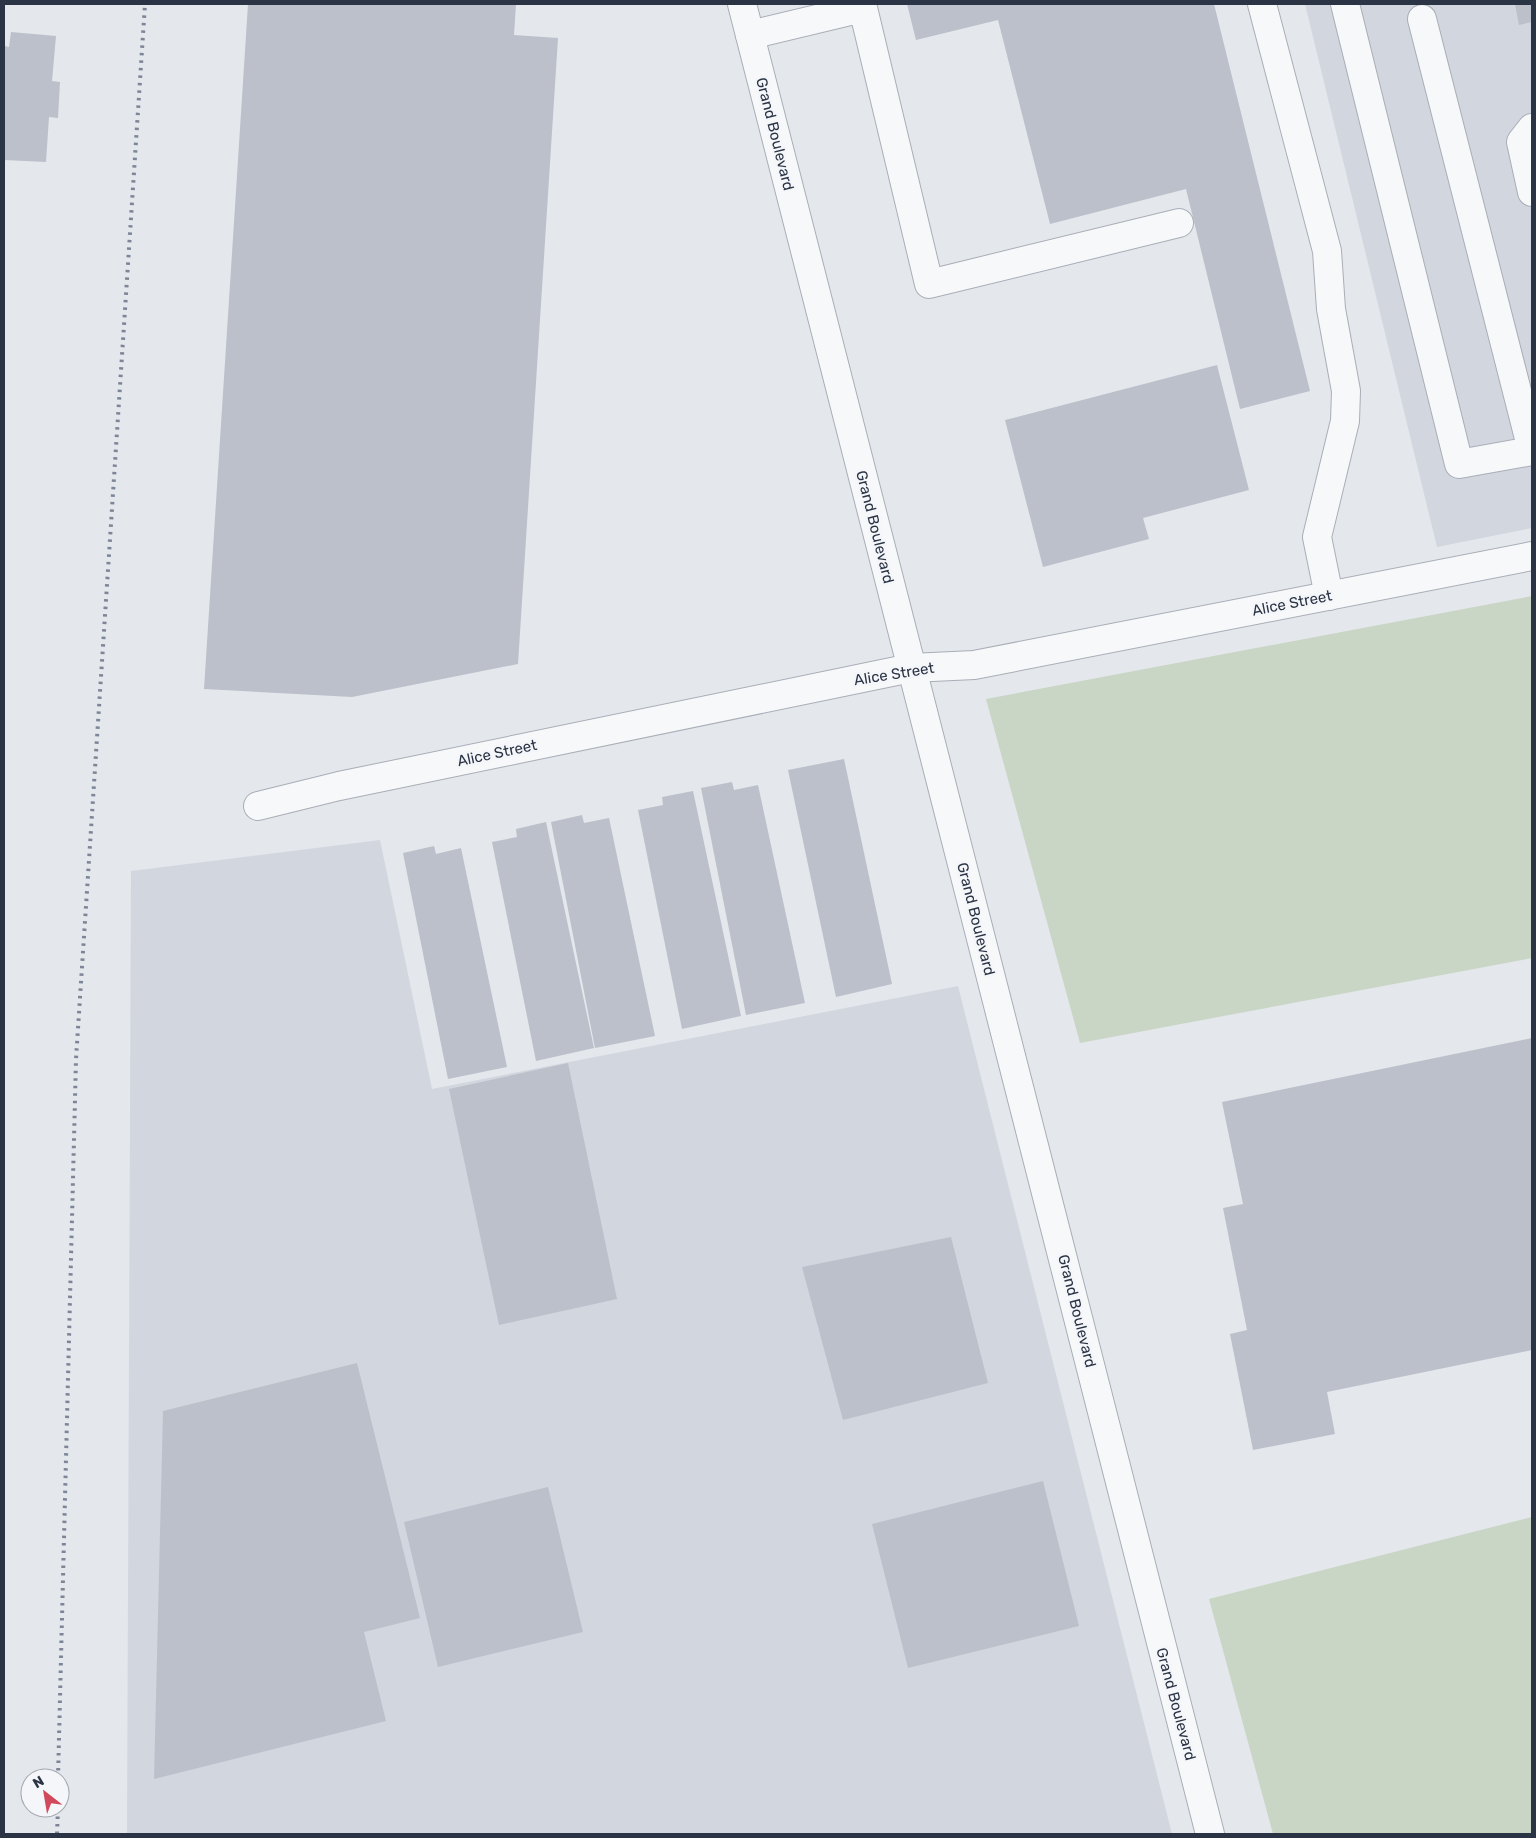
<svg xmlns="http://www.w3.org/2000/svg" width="1536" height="1838" viewBox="0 0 1536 1838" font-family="Rubik,sans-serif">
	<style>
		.built { fill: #d2d6de }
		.green { fill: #c9d6c5 }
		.building { fill: #bbc0ca }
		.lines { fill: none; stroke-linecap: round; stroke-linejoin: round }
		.minor-casing { stroke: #a9aeb7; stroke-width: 30 }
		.minor { stroke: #f7f8fa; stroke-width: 28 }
		.rail { stroke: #7d8696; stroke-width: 4; stroke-dasharray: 2.5 5; stroke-linecap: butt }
		.labels { text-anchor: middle; stroke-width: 5; stroke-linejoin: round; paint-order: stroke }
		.street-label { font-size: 15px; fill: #2b3445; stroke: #f4f6f9 }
	</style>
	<rect width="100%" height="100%" fill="#e4e7ec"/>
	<g class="built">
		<path d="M1305 4H1532V528L1437 547Z"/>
		<path d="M380 840 432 1089 958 986 1172 1834H127L131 871Z"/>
	</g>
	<g class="green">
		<path d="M1532 596V958L1080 1043 986 699Z"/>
		<path d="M1532 1517V1834H1273L1209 1599Z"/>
	</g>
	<g class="building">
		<path d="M248 4H516L514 35 558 38 518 664 352 697 204 689Z"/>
		<path d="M907 4H1214L1310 391 1240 409 1186 189 1050 224 998 20 916 40Z"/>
		<path d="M1515 4H1532V22L1519 25Z"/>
		<path d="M11 32 56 36 52 81 60 82 58 118 49 117 46 162 4 160V46L9 47Z"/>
		<path d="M1217 365 1249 490 1143 518 1149 539 1043 567 1005 420Z"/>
		<path d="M844 759 892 984 836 997 788 770Z"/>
		<path d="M732 782 734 790 758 785 805 1003 746 1015 701 788Z"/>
		<path d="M693 791 741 1016 682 1029 638 810 663 805 662 797Z"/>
		<path d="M582 815 584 823 609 818 655 1036 595 1048 551 822Z"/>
		<path d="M546 822 594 1048 536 1061 492 842 517 837 516 829Z"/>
		<path d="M434 846 436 854 461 848 507 1067 448 1079 403 853Z"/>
		<path d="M1532 1038V1350L1327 1392 1335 1434 1253 1450 1230 1334 1247 1330 1223 1208 1243 1204 1222 1102Z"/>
		<path d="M568 1063 617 1299 499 1325 449 1089Z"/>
		<path d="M951 1237 988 1383 843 1420 802 1267Z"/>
		<path d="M357 1363 420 1618 364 1632 386 1721 154 1779 163 1411Z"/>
		<path d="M1043 1481 1079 1626 908 1668 872 1524Z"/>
		<path d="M548 1487 583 1632 438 1667 404 1522Z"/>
	</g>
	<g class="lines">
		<defs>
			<g id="minor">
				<path d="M742 4 1210 1834"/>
				<path d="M1262 4 1327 251 1331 309 1346 391 1345 421 1317 537 1329 596"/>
				<path d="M1345 4 1459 464 1532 451"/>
				<path d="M1422 19 1532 450"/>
				<path d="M750 35 863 8 929 284 1179 223"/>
				<path d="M1532 128 1521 142 1532 192"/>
				<path d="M258 806 339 786 911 668 974 665 1532 556"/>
			</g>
		</defs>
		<use href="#minor" class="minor-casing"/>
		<use href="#minor" class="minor"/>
		<g class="rail">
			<path d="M58 1778 76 1059 145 4"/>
			<path d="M57 1834 58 1808"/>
		</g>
	</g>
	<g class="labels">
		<g class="street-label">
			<text transform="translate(775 134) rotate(76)" y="5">Grand Boulevard</text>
			<text transform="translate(875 527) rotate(76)" y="5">Grand Boulevard</text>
			<text transform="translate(1292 603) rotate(-11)" y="5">Alice Street</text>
			<text transform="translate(894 674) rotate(-9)" y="5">Alice Street</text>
			<text transform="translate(497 753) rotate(-12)" y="5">Alice Street</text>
			<text transform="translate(976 919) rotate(76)" y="5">Grand Boulevard</text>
			<text transform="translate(1077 1311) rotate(76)" y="5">Grand Boulevard</text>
			<text transform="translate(1176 1704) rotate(75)" y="5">Grand Boulevard</text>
		</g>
	</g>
	<rect width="1536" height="1838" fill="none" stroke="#2b3445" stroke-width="10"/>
	<g transform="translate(45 1793) rotate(329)"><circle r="24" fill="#f4f6f9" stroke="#a4a8b1"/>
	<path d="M0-4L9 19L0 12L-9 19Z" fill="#d1495b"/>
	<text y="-8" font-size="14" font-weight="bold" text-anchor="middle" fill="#2b3445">N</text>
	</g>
</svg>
